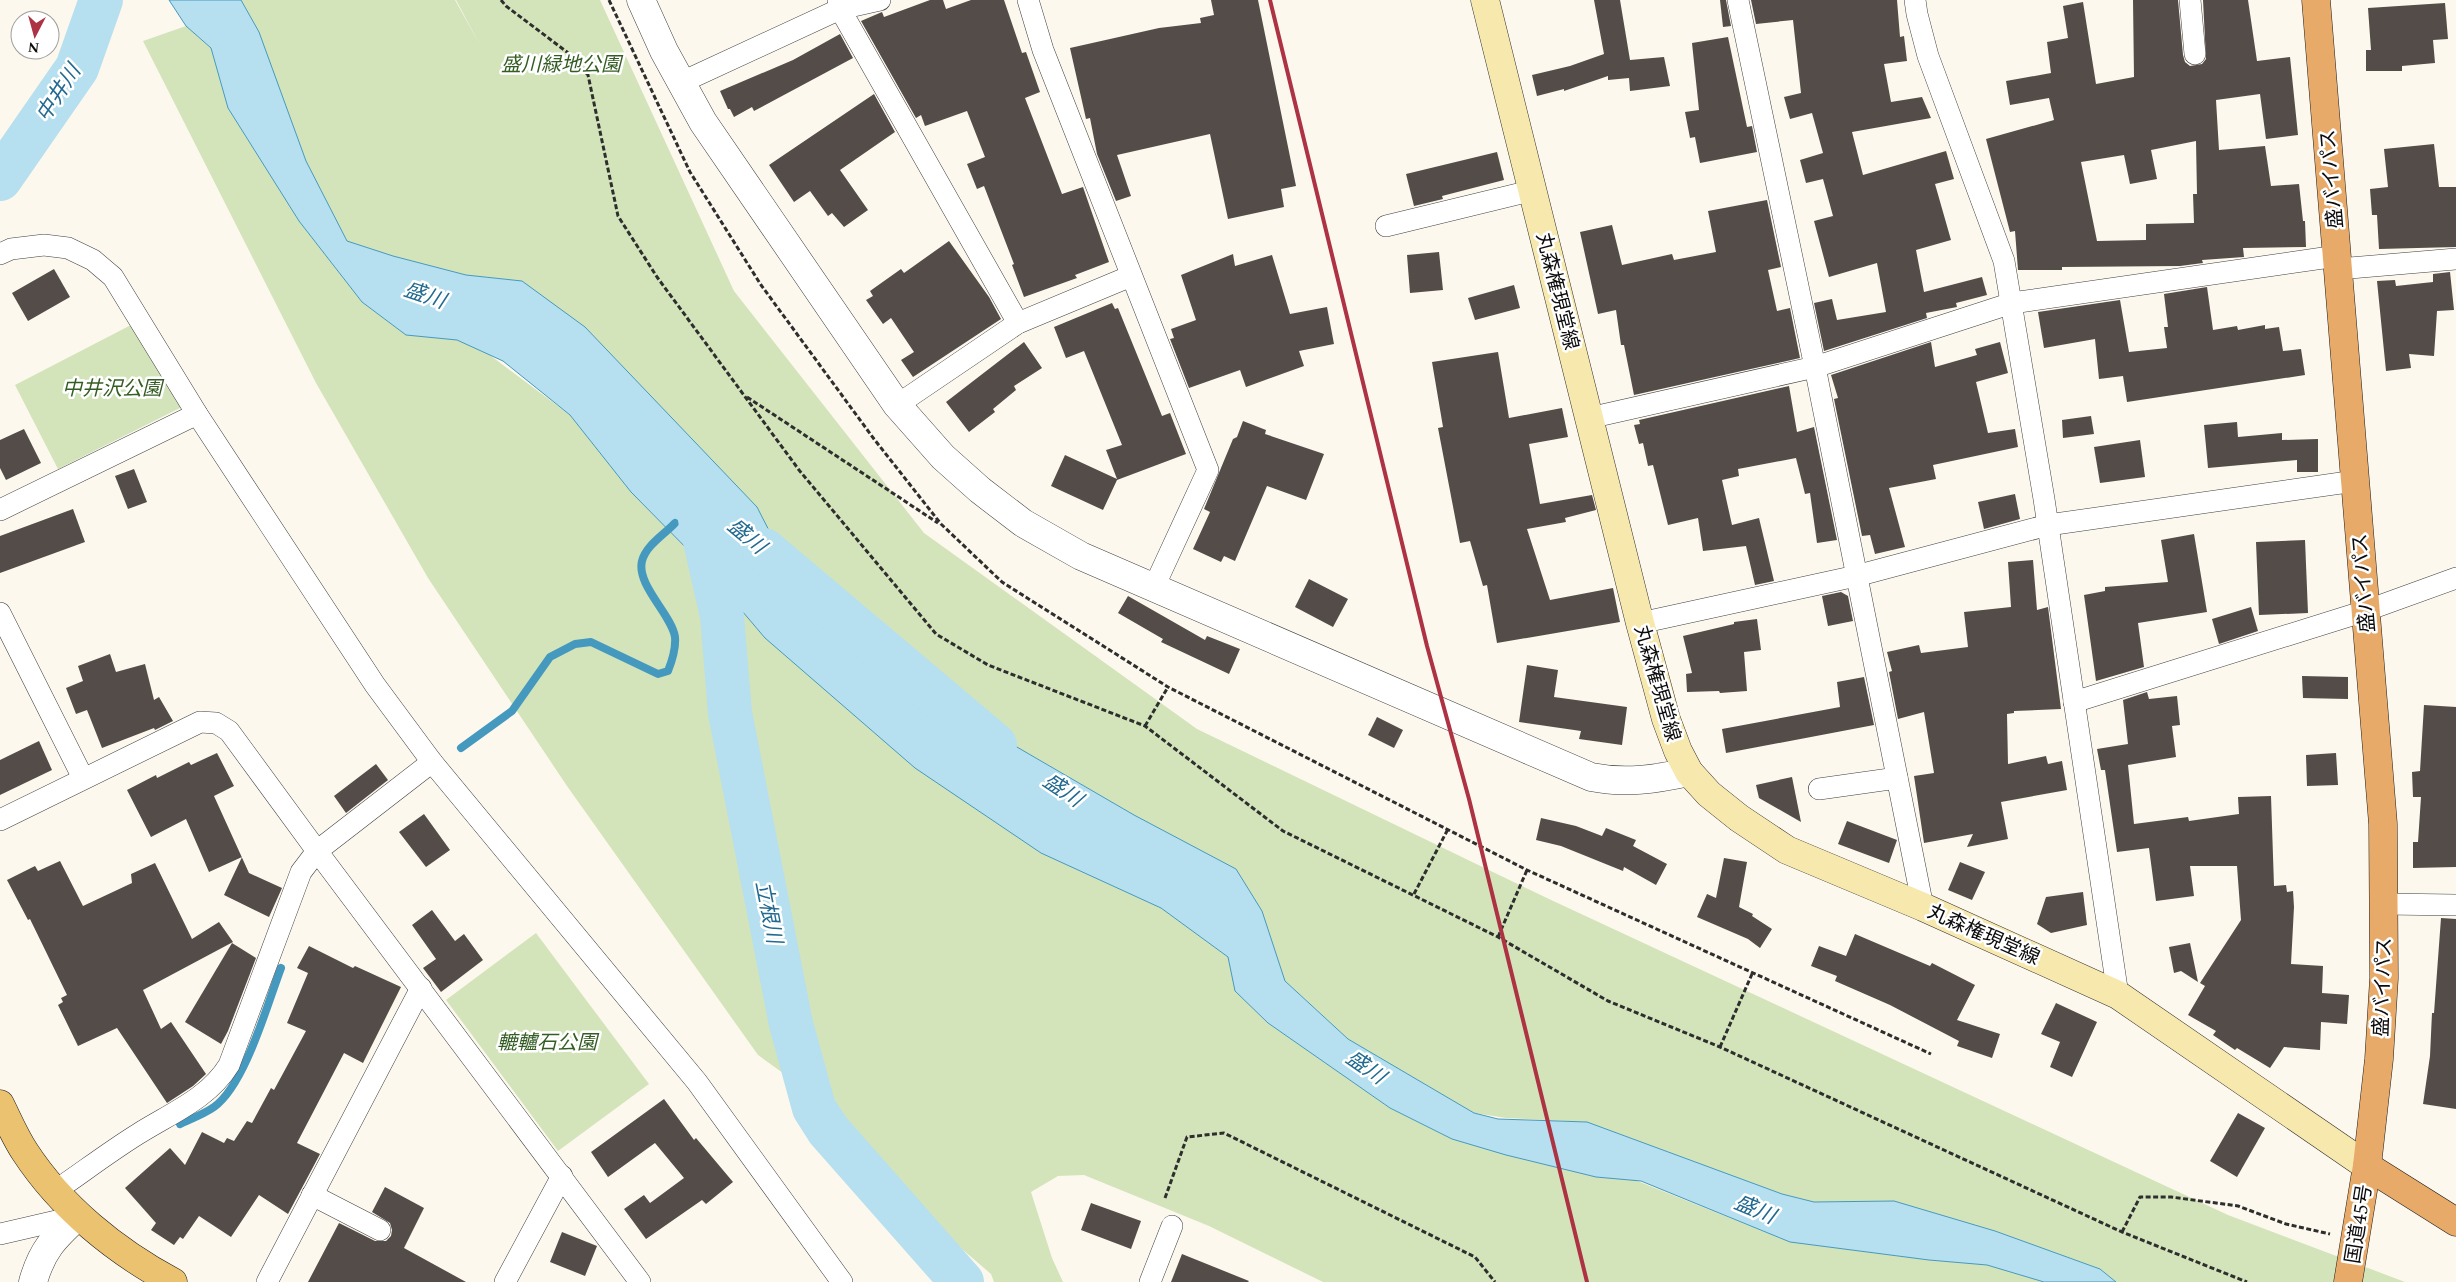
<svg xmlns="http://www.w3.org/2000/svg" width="2456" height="1282" viewBox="0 0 2456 1282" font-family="Spectral,'Noto Sans JP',serif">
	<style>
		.green { fill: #d3e4ba }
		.water { fill: #b6dfef; stroke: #4599bf }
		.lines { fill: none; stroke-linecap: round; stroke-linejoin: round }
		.stream { stroke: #4599bf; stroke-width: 8 }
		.river { stroke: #b6dfef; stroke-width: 44 }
		.building { fill: #534c49; fill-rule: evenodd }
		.minor-casing { stroke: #3f3f3f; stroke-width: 22 }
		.tertiary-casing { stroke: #3f3f3f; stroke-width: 29 }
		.secondary-casing { stroke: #2e2e2e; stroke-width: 29 }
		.primary-casing { stroke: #1d1d1d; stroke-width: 29 }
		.trunk-casing { stroke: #1d1d1d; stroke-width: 29 }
		.path { stroke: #2e2e2e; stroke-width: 3; stroke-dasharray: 5 2.5; stroke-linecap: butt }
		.minor { stroke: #fff; stroke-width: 21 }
		.tertiary { stroke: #fff; stroke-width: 28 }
		.secondary { stroke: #f7e8ae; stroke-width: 28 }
		.primary { stroke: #ebc26f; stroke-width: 28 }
		.trunk { stroke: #e8aa68; stroke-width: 28 }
		.rail { stroke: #ad3243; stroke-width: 4 }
		.labels { text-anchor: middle; stroke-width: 5; stroke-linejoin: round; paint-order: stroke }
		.park-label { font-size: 20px; font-style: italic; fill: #345d23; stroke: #fff }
		.street-label { font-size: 20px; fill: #0c0c0c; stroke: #fff }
		.water-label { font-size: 21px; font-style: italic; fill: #226a90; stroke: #fff }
	</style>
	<rect width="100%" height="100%" fill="#fdf8ed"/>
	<g class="green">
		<path d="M241 0H455L479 43 456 0H600L734 291 924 533 1197 729 1549 899 2228 1215 2405 1282H2116L2100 1269 1995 1231 1894 1201 1814 1202 1782 1194 1587 1122 1506 1118 1474 1113 1348 1039 1285 981 1262 911 1236 869 1134 815 917 689 853 644 779 550 757 507 522 281 466 275 393 256 347 241 306 161 259 32Z"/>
		<path d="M186 26 211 48 228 108 299 221 362 302 406 335 457 340 487 353 570 415 631 492 703 565 765 638 1041 853 1161 908 1228 957 1268 1023 1390 1108 1452 1139 1506 1155 1596 1177 1635 1180 1790 1242 1929 1260 1987 1265 2044 1282H1323L1209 1226 1084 1175 1058 1176 1031 1192 1052 1258 1063 1282H994L991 1274 920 1213 822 1101 758 1055 567 786 428 578 316 383 143 41Z"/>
		<path d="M131 325 182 407 58 469 15 385Z"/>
		<path d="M536 933 649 1084 558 1151 446 1000Z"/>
	</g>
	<path class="water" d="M169 0H241L259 32 306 161 347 241 393 256 466 275 522 281 585 327 757 507 779 550 853 644 917 689 1134 815 1236 869 1262 911 1285 981 1348 1039 1474 1113 1498 1119 1587 1122 1782 1194 1814 1202 1894 1201 1995 1231 2100 1269 2116 1282H2044L1987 1265 1929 1260 1790 1242 1641 1181 1596 1177 1506 1155 1452 1139 1390 1108 1268 1023 1235 991 1228 957 1161 908 1041 853 915 768 765 638 703 565 631 492 570 415 503 361 457 340 406 335 362 302 299 221 228 108 211 48 186 26Z"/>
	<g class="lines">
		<g class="stream">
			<path d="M461 748 512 711 550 657 575 644 591 642 658 674 668 671C672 661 676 648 675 637 672 615 636 585 642 561 646 545 665 534 675 523"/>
			<path d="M180 1124C191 1119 204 1114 214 1107 245 1085 267 1005 281 968"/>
		</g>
		<g class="river">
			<path d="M0 179 77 68 101 0"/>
			<path d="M700 519 722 616 730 713 791 1024 814 1108 828 1130 962 1282"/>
			<path d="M764 550 995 745"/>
		</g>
	</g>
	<g class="building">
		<path d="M930 0H943L946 9 971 0H1004L1022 53 1026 52 1040 92 1025 98 1062 194 1083 187 1109 262 1075 275 1077 278 1024 297 1012 265 1014 264 984 186 977 189 967 164 985 157 967 111 925 126 921 115 916 118 861 21 882 12 884 17Z"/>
		<path d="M1211 0H1258L1296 186 1281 189 1284 207 1228 219 1210 134 1117 155 1131 196 1116 201 1097 154 1090 118 1086 119 1070 48 1159 28 1201 23 1200 18 1214 15Z"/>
		<path d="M1594 0H1620L1630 60 1664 57 1670 86 1630 91 1629 78 1608 80V76L1564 91V89L1537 96 1532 75 1570 66 1604 54Z"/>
		<path d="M1720 0H1726L1731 26 1723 27Z"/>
		<path d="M1751 0H1897L1900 37 1904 36 1907 61 1884 64 1891 102 1922 97 1931 118 1852 132 1863 175 1946 151 1954 179 1935 184 1951 240 1916 250 1924 292 1982 277 1987 295 1956 303 1957 307 1926 313 1927 318 1824 351 1814 303 1832 299 1837 320 1886 312 1877 263 1829 277 1814 221 1833 216 1823 179 1806 183 1800 160 1823 153 1812 113 1790 119 1784 97 1801 93 1793 20 1756 24Z"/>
		<path d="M2133 0H2178L2183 55 2185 62 2190 66 2202 64 2206 59 2203 0H2248L2257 61 2290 57 2298 135 2266 139 2260 94 2216 100 2219 150 2265 146 2271 186 2299 184 2303 221H2305L2306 247 2243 248 2244 257 2202 260 2203 263 2180 266 2062 267V270H2018L2015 231 2010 232 1986 139 2054 120 2049 98 2010 105 2006 81 2051 73 2047 42 2068 38 2063 6 2083 2 2096 84 2134 77ZM2196 141 2197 194H2193L2194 223 2146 224V240L2097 241 2081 162 2124 155 2130 184 2157 179 2151 150Z"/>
		<path d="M2445 3 2448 39 2433 40 2435 63 2402 66V71H2366V50H2371L2368 8Z"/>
		<path d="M840 34 853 58 754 111 752 107 734 117 730 109H728L720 91 793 60Z"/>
		<path d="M1728 37 1747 127 1752 126 1757 152 1700 163 1695 137 1690 138 1685 112 1699 110 1692 43Z"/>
		<path d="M874 94 895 132 840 170 868 210 844 227 832 213 828 216 810 191 794 202 769 165Z"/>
		<path d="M2434 144 2439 187H2456V247L2379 249 2377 215H2372L2370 189 2388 187 2384 149Z"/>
		<path d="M1497 152 1504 180 1442 196 1443 199 1414 206 1406 174Z"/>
		<path d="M1767 200 1781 267 1768 270 1777 311 1790 308 1800 358 1634 395 1624 345H1621L1616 310 1598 314 1580 232 1612 225 1622 265 1672 254 1674 260 1716 252 1708 211Z"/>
		<path d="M949 241 989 297 1001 319 913 377 901 360 914 352 891 318 883 324 866 300 873 296 870 291 901 269 904 273Z"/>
		<path d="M1439 252 1443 290 1410 293 1407 255Z"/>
		<path d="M1233 254 1235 266 1272 255 1290 314 1327 307 1334 344 1299 351 1304 366 1246 387 1240 370 1189 388 1170 339 1174 338 1171 329 1196 320 1181 275Z"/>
		<path d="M54 269 70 297 28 321 12 293Z"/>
		<path d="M2450 272 2454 310 2437 311 2434 356 2409 354 2411 368 2386 371 2377 281 2395 280 2396 286 2433 282V274Z"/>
		<path d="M1514 285 1520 308 1475 320 1468 298Z"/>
		<path d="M2207 287 2213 330 2237 326 2238 330 2265 325V329L2279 327 2283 351 2301 349 2305 375 2127 402 2123 376 2099 379 2095 339 2044 348 2038 312 2120 300 2129 352 2167 348 2164 327H2168L2164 294Z"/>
		<path d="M1112 303 1115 309 1118 308 1162 416 1170 413 1186 454 1117 480 1103 510 1051 486 1065 455 1117 479 1106 450 1122 445 1084 351 1066 358 1054 327Z"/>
		<path d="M1024 342 1042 368 1014 386 1016 390 993 409 995 412 969 432 946 402Z"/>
		<path d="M1931 342 1935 367 1977 355 1975 349 2000 342 2008 373 1976 382 1988 433 2015 429 2018 447 1933 465 1936 479 1889 488 1905 547 1875 554 1870 535 1862 536 1834 399 1838 398 1831 375Z"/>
		<path d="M1498 352 1509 418 1562 408 1568 437 1529 444 1540 504 1592 495 1596 510 1565 518 1566 522 1527 529 1550 600 1613 588 1620 622 1497 643 1487 585 1483 586 1470 541 1460 543 1438 428 1443 427 1432 362Z"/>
		<path d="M1789 386 1797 432 1814 427 1837 540 1817 543 1810 493 1805 494 1796 458 1738 469 1739 476 1722 480 1732 525 1759 518 1774 581 1755 585 1746 546 1703 551 1698 518 1668 525 1653 465 1648 466 1643 443 1639 444 1634 425 1640 424 1639 420Z"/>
		<path d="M2091 416 2094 434 2063 438 2062 420Z"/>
		<path d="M1243 421 1266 430 1265 434 1324 454 1306 500 1267 486 1235 561 1224 556 1221 562 1193 549 1210 512 1204 509 1233 439 1237 437Z"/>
		<path d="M2237 422 2238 437 2282 433V440L2318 439V472H2297V460L2208 468 2204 425Z"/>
		<path d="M24 429 41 463 6 480 0 468V440Z"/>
		<path d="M2140 440 2145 477 2100 483 2094 447Z"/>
		<path d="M134 469 147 502 128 509 115 476Z"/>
		<path d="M2015 494 2020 519 1984 529 1978 502Z"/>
		<path d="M73 509 85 542 0 573V536Z"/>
		<path d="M2194 534 2207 612 2138 623 2144 667 2096 681 2084 595 2105 591V587L2168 582 2161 540Z"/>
		<path d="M2305 540 2308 613 2259 615 2256 542Z"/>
		<path d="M2033 560 2037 610 2048 607 2061 709 2014 711V713L2007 714 2008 764 2046 756 2048 764 2062 761 2067 790 2001 802 2008 839 1967 847 1973 834 1924 843 1914 776 1934 773 1924 712 1898 719 1889 672 1892 671 1887 652 1919 645 1921 653 1968 647 1964 612 2011 607 2008 562Z"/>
		<path d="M1309 579 1348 599 1333 627 1295 607Z"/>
		<path d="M1841 592 1848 596 1853 621 1828 626 1822 596Z"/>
		<path d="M1128 596 1205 640 1207 636 1240 649 1229 674 1161 642 1163 639 1118 613Z"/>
		<path d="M2251 607 2258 631 2219 644 2212 619Z"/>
		<path d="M1757 619 1761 650 1744 652 1747 691 1720 693 1719 691 1687 692 1686 674 1692 673 1683 636 1734 624V622Z"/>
		<path d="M110 654 116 672 145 664 154 700 159 697 173 721 155 730 154 728 102 748 87 710 76 714 66 688 83 681 78 666Z"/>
		<path d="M1527 665 1558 670 1554 697 1627 707 1622 745 1579 739 1581 731 1519 722Z"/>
		<path d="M2302 676 2348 677V699L2303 698Z"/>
		<path d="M1864 677 1874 725 1726 753 1722 729 1840 707 1837 682Z"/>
		<path d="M2147 692 2149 699 2177 696 2180 725 2172 726 2176 757 2128 765 2134 824 2188 817 2189 821 2239 814 2238 797 2271 796 2274 886 2286 885 2287 892 2293 891 2294 907 2291 964 2323 966 2322 993 2349 995 2347 1024 2321 1022 2320 1050 2284 1047 2270 1068 2237 1048 2235 1050 2213 1035 2216 1031 2188 1015 2205 986 2200 983 2241 920 2237 866H2190L2194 896 2156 901 2149 848 2117 852 2105 770H2101L2097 749 2128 744 2123 700Z"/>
		<path d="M2424 705 2456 707V867L2413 868V842H2418L2421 797H2413L2412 772 2420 771Z"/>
		<path d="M1377 717 1403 730 1394 748 1368 735Z"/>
		<path d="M39 741 52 770 0 795V760Z"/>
		<path d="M217 753 234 786 214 796 249 873 282 888 269 917 224 895 242 857 209 872 186 819 151 837 127 790 156 775 157 778 189 762 191 765Z"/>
		<path d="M2336 753 2338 785 2307 786 2306 755Z"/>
		<path d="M376 764 388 780 346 813 334 796Z"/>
		<path d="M1792 777 1801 822 1759 798 1756 785Z"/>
		<path d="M424 814 450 850 426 867 399 832Z"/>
		<path d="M1541 818 1576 826 1602 836 1606 828 1636 840 1633 846 1667 864 1656 885 1624 867 1623 871 1561 846 1536 840Z"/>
		<path d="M1847 821 1897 840 1889 863 1838 844Z"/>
		<path d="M1724 858 1747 862 1739 907 1753 914 1752 916 1772 929 1760 948 1748 939 1697 917 1707 894 1716 898Z"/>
		<path d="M60 861 83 906 132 883 131 874 155 863 192 939 219 922 233 942 143 990 161 1029 171 1022 206 1074 193 1086 167 1103 117 1028 78 1046 58 1005 63 1002 61 998 67 995 30 919 28 920 7 880 35 866 38 871Z"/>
		<path d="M1960 862 1985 872 1972 900 1948 890Z"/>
		<path d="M2083 892 2087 925 2051 933 2037 924 2046 897Z"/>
		<path d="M432 910 455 941 464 934 483 960 441 992 423 968 436 959 412 925Z"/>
		<path d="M2441 918 2456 919V1109L2423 1104 2430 1056 2432 1013H2434Z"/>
		<path d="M1855 934 1930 966 1932 963 1975 985 1957 1020 2000 1034 1992 1058 1957 1046 1959 1041 1890 1005 1835 981 1837 976 1811 966 1819 946 1846 956Z"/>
		<path d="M232 943 256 958 228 1031 221 1044 185 1022Z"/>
		<path d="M2190 943 2198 982 2181 971 2174 973 2169 947Z"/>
		<path d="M309 946 353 968 355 966 401 987 363 1063 344 1053 297 1143 320 1154 288 1214 259 1195 231 1237 199 1216 183 1239 180 1237 174 1245 151 1230 156 1223 125 1188 170 1148 185 1165 202 1132 224 1143 227 1138 234 1141 247 1121 252 1123 271 1088 274 1090 306 1031 287 1023 308 973 297 968Z"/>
		<path d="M2056 1003 2097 1022 2072 1077 2050 1067 2060 1042 2041 1034Z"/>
		<path d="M664 1099 694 1140 696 1138 733 1182 706 1204 702 1200 646 1239 624 1209 644 1195 650 1203 684 1178 655 1143 608 1177 591 1152Z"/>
		<path d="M2238 1113 2265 1128 2237 1177 2210 1161Z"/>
		<path d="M385 1187 424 1208 404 1248 466 1282H308L339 1223 375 1241H386L391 1236 392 1230 390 1223 372 1212Z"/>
		<path d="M1091 1203 1141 1221 1131 1249 1081 1230Z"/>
		<path d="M562 1232 597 1246 585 1276 550 1262Z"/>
		<path d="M1182 1254 1249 1281 1248 1282H1171Z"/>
	</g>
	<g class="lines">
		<defs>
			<g id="minor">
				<path d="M838 0 840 9 1018 323"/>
				<path d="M1028 0 1043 50 1208 470 1154 587"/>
				<path d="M1738 0 1815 367 1923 907"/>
				<path d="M1915 0 1917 14 1928 56 2004 261 2044 499 2118 995"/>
				<path d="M2190 0 2195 54"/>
				<path d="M680 83 840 9 880 0"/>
				<path d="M1386 226 1534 190"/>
				<path d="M0 254 11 249 44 245 68 248 93 260 113 277 197 414 375 685 432 762 697 1082 842 1282"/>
				<path d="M2338 269 2456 259"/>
				<path d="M897 405 1018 323 1131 276"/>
				<path d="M1589 418 1815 367 2012 303 2337 256"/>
				<path d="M0 510 197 414"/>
				<path d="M0 613 83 778"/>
				<path d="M1640 623 1856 576 2048 525 2355 481"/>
				<path d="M2074 702 2365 611 2456 578"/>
				<path d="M432 762 317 851 640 1282"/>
				<path d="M1819 789 1897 778"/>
				<path d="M0 820 200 722 216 723 229 731 317 851 301 872 229 1065C208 1099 171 1113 138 1134 109 1152 83 1172 55 1191"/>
				<path d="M2385 904 2456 905"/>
				<path d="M312 1195 380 1230"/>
				<path d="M0 1234 78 1216"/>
				<path d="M267 1282 421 988"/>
				<path d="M505 1282 562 1176"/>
				<path d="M1150 1282 1172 1226"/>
			</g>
			<g id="tertiary">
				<path d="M641 0 664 51 703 122 897 405 943 457 980 490 1023 523 1081 556 1591 777C1626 784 1656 779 1689 772"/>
				<path d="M33 1282C42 1250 54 1238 78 1216"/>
			</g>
			<path id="secondary" d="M1485 0 1640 623 1666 719 1678 751 1689 772 1709 794 1739 818 1787 850 1923 907 2118 995 2367 1166"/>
			<path id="primary" d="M0 1104C8 1120 15 1137 25 1152 61 1207 115 1251 173 1282"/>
			<g id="trunk">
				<path d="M2316 0 2383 824 2384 978 2379 1059 2367 1166 2348 1282"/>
				<path d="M2367 1166 2456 1222"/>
			</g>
		</defs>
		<use href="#minor" class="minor-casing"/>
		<use href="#tertiary" class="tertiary-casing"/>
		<use href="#secondary" class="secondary-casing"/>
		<use href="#primary" class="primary-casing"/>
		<use href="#trunk" class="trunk-casing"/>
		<g class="path">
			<path d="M501 0 506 6 567 52 588 75 618 216 657 277 799 470 936 634 988 665 1145 726 1283 831 1498 937 1608 1001 1720 1047 2122 1232 2247 1282"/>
			<path d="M609 0 690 172 761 285 874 439 941 524 1002 582 1168 687 1527 870 1931 1054"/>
			<path d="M747 397 938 523"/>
			<path d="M1145 726 1168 687"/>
			<path d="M1414 894 1448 829"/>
			<path d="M1498 937 1527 870"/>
			<path d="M1720 1047 1752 974"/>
			<path d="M1165 1198 1187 1137 1224 1133 1475 1257 1495 1282"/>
			<path d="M2122 1232 2140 1197H2171L2238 1206 2286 1224 2330 1234"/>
		</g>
		<use href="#minor" class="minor"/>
		<use href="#tertiary" class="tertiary"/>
		<use href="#secondary" class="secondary"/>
		<use href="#primary" class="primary"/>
		<use href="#trunk" class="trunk"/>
		<path class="rail" d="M1270 0 1427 646 1469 799 1587 1282"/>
	</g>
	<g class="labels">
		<g class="park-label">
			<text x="561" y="71">盛川緑地公園</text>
			<text x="112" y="395">中井沢公園</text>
			<text x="547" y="1049">轆轤石公園</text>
		</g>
		<g class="street-label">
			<text transform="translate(2331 179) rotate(-95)" y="7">盛バイパス</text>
			<text transform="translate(1558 291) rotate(76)" y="7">丸森権現堂線</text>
			<text transform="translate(2363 583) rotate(-95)" y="7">盛バイパス</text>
			<text transform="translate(1658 683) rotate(74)" y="7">丸森権現堂線</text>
			<text transform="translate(1984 934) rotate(24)" y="7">丸森権現堂線</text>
			<text transform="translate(2382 987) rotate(-88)" y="7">盛バイパス</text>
			<text transform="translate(2358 1224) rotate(-81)" y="7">国道45号</text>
		</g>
		<g class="water-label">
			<text transform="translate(58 93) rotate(-57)" y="7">中井川</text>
			<text transform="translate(425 295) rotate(19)" y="7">盛川</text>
			<text transform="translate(747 536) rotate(40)" y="7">盛川</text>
			<text transform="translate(1063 790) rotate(34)" y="7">盛川</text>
			<text transform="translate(769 912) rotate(79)" y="7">立根川</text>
			<text transform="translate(1366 1067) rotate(35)" y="7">盛川</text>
			<text transform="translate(1755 1209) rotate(23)" y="7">盛川</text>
		</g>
	</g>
	<g transform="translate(35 35) rotate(186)"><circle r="24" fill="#ffffff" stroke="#9e9e9e"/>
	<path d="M0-4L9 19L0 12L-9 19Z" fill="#ad3243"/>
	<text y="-8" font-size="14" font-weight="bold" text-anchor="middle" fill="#0c0c0c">N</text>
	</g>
</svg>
